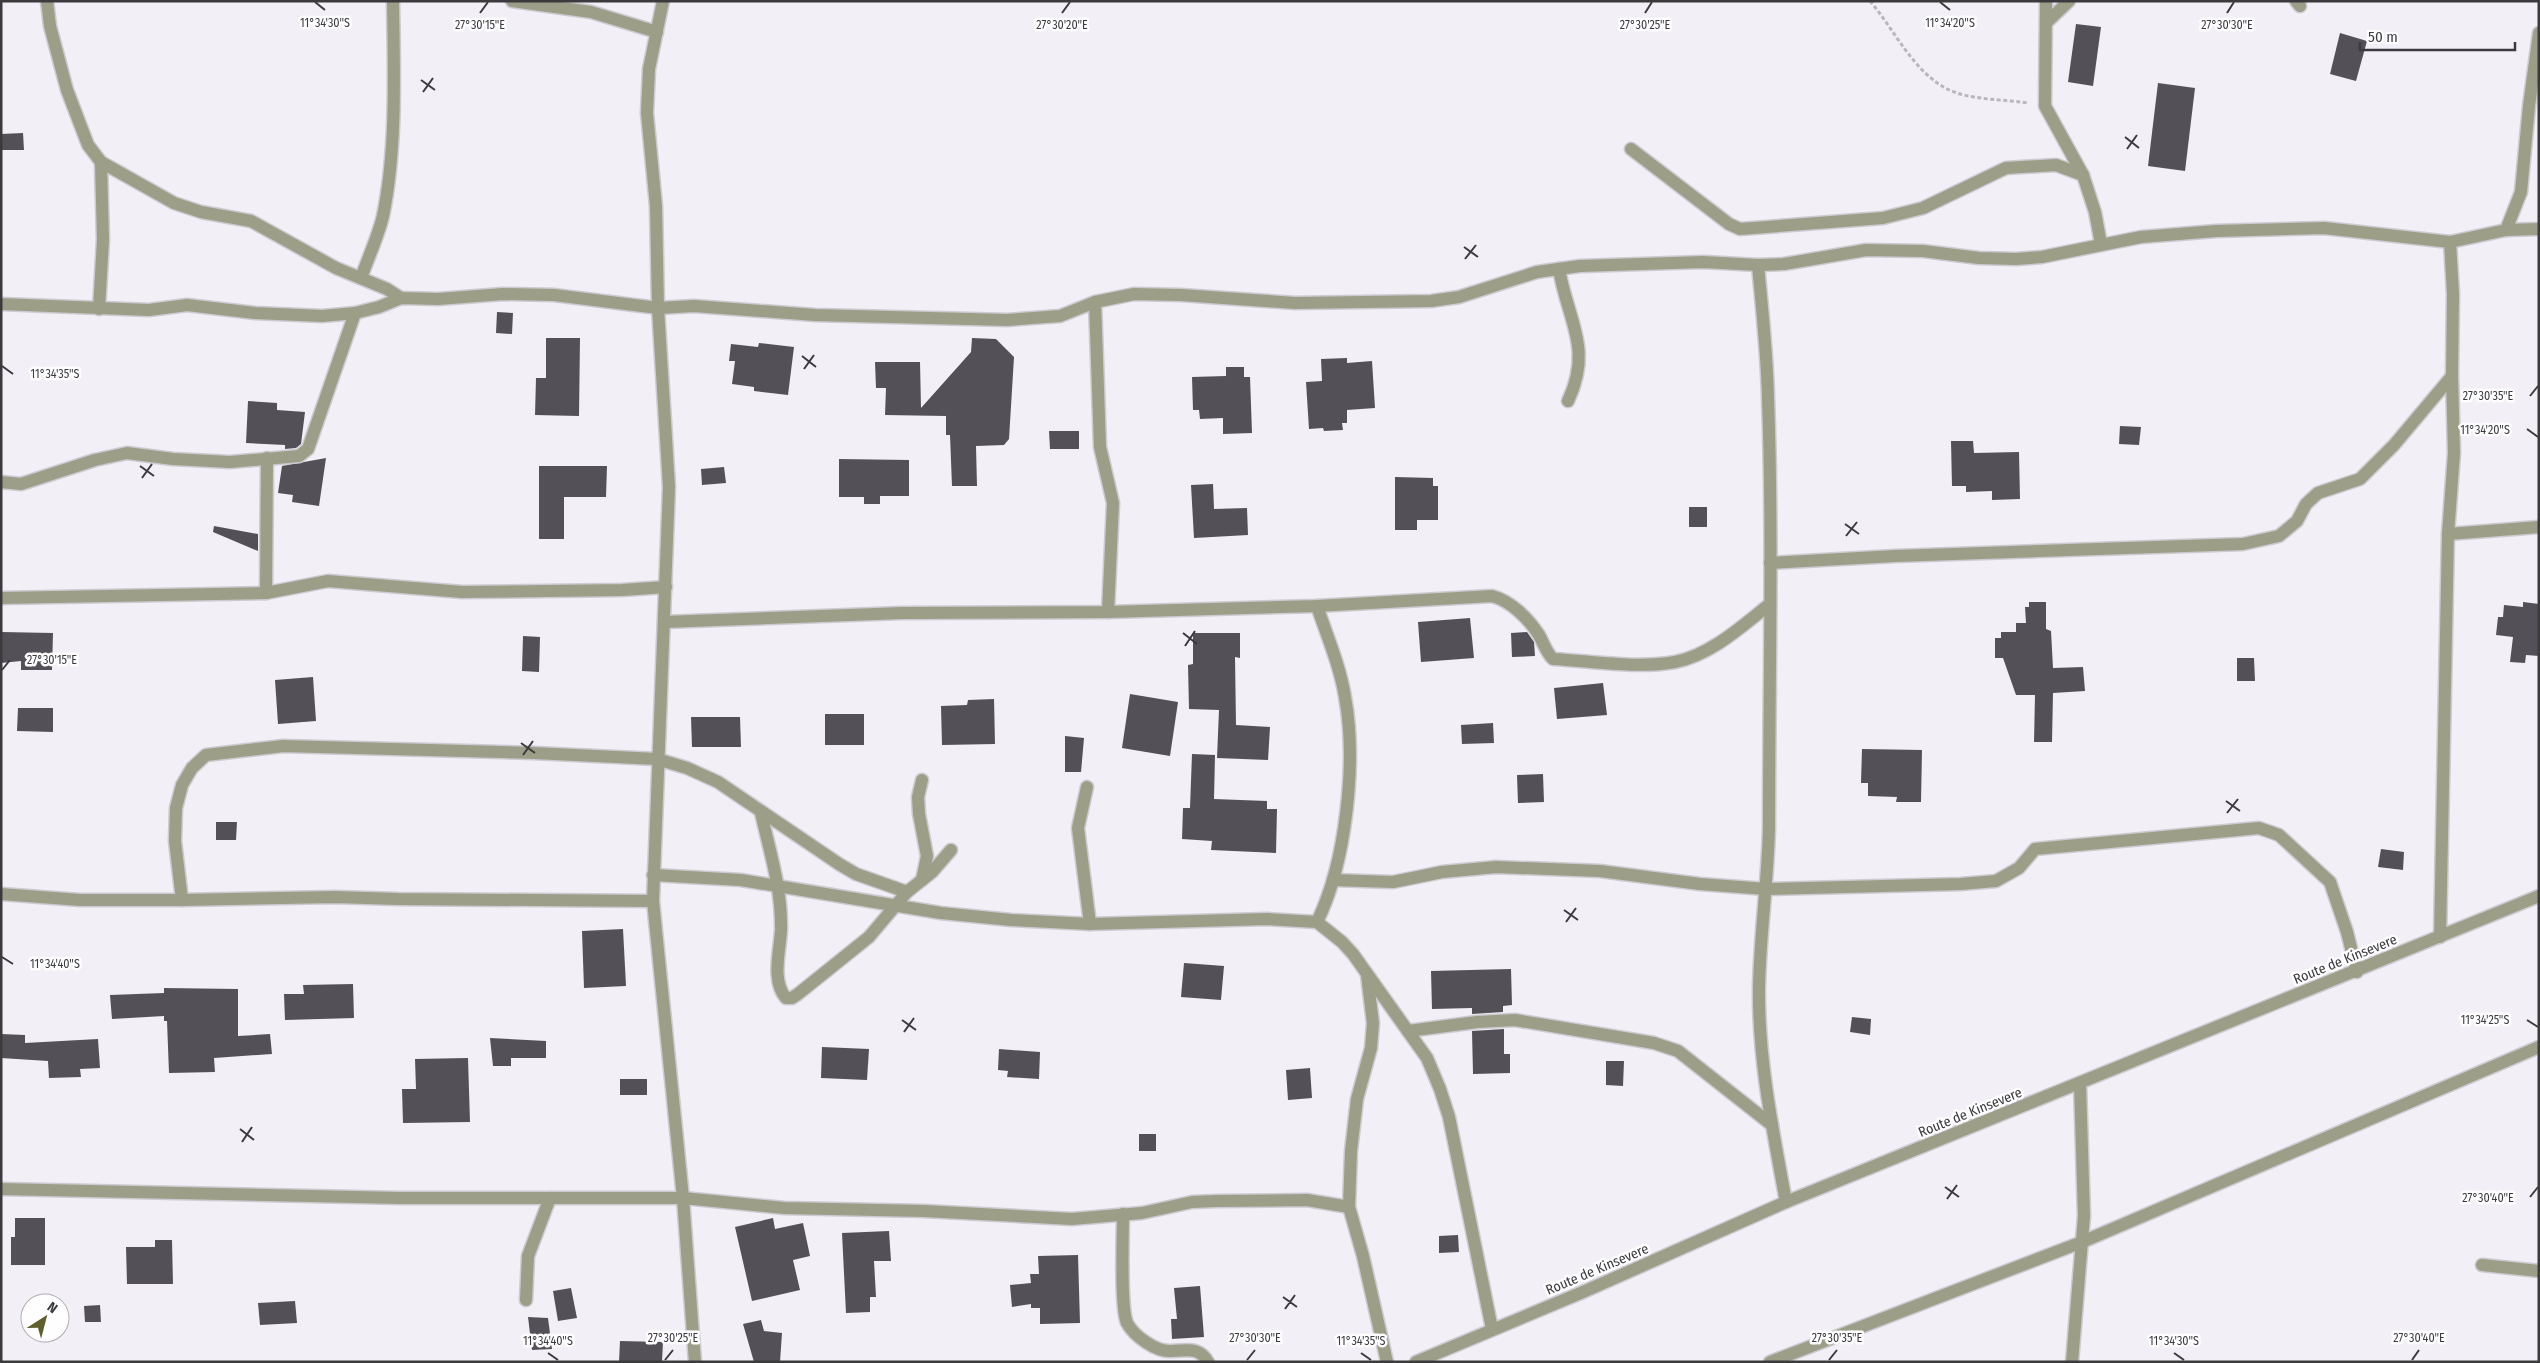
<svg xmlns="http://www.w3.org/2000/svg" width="2540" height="1363" viewBox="0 0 2540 1363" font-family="'Fira Sans Condensed',sans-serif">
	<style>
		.building { fill: #535157 }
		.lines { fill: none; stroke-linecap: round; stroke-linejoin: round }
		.minor-casing { stroke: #cdcbd1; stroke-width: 15 }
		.path { stroke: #b9b7bd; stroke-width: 3; stroke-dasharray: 4 2.5; stroke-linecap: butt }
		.minor { stroke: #9d9e87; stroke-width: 12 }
		.ticks { fill: none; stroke: #3b3a3d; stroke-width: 2 }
		.labels { text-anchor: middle; stroke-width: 5; stroke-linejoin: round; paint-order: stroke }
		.street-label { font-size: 14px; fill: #3b3a3d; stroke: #fefdff }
		.ticks-label { font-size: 12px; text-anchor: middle; fill: #3b3a3d; stroke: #fefdff; stroke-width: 5; stroke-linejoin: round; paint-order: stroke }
	</style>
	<rect width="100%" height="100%" fill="#f2eff6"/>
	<g class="building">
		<path d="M2076 24 2101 27 2093 86 2068 82Z"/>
		<path d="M2340 33 2367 41 2356 81 2330 74Z"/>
		<path d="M2158 83 2195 88 2185 171 2148 166Z"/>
		<path d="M23 133 24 150H1V134Z"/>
		<path d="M497 312 513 313 512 334 496 333Z"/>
		<path d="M546 338H580L579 416 535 415 536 378H546Z"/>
		<path d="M972 338 996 339 1014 357 1009 439 1004 445 976 446 977 486H952L950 435H946V416L885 415 886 388H876L875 362H920L921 408 971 352Z"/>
		<path d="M759 343 794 347 788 395 754 391V387L732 384 735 361H729L731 344 758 347Z"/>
		<path d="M1347 358V363L1372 361 1375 408 1347 410V423H1342L1343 430 1324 431 1323 428 1309 429 1306 382 1322 381 1321 359Z"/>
		<path d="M1226 367H1244V377H1250L1252 433 1223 434V418L1200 419 1199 410H1193L1192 377 1226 376Z"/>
		<path d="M248 401 277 403V410L305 412 301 444 296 448 285 449V445L246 443Z"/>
		<path d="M2120 426 2141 427 2139 445 2119 444Z"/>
		<path d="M1049 431H1079V449H1050Z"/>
		<path d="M1951 441H1973L1974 453 2019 452 2020 499 1992 500V491L1966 492V486H1952Z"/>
		<path d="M326 458 319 506 292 502 293 495 278 493 282 466Z"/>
		<path d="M839 459 909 460V496H880V504H864V497H839Z"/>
		<path d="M539 466H607L606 497H564V539H539Z"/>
		<path d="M724 467 726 483 702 485 701 469Z"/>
		<path d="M1395 477 1433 478V486H1438V520H1417V530H1395Z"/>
		<path d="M1213 484 1214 509 1247 508 1248 535 1194 538 1191 485Z"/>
		<rect x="1689" y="507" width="18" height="20"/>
		<path d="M214 526 258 534V551L213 532Z"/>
		<path d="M2029 602H2046V629L2051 631 2053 668 2083 667 2085 691 2053 693 2052 742H2034L2035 695H2016L2003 658H1995V638H2001V632H2016V623H2026L2025 607H2029Z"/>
		<path d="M2523 602 2539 604V656L2526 655 2525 663 2510 662 2513 637 2496 635 2498 617H2503L2504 605 2523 607Z"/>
		<path d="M1470 618 1474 658 1421 662 1418 622Z"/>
		<path d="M1 632 53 633 52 670H21V661L1 663Z"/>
		<path d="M1527 632 1534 642 1535 656 1512 657 1511 633Z"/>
		<path d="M1193 633H1240V658L1235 657 1236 725 1270 727 1268 760 1217 758 1219 710 1189 709 1188 665 1193 664Z"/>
		<path d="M523 636 540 637 539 672 522 671Z"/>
		<path d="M2237 658H2254L2255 681H2237Z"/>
		<path d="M313 677 316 721 278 724 275 680Z"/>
		<path d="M1603 683 1607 715 1557 719 1554 688Z"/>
		<path d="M1130 694 1178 702 1170 756 1122 748Z"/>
		<path d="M994 699 995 744 942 745 941 706 967 705 968 700Z"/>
		<path d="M18 708H53V732L17 731Z"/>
		<rect x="825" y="714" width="39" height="31"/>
		<path d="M691 717H740L741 747H692Z"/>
		<path d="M1493 723 1494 743 1462 744 1461 725Z"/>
		<path d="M1065 736 1084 738 1081 772H1065Z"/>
		<path d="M1862 749 1922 750 1921 802H1896L1897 797 1868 796V783H1861Z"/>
		<path d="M1192 754 1215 755 1214 799 1267 801V809H1277L1276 853 1211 850 1212 841 1182 839 1183 808H1190Z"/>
		<path d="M1543 774 1544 802 1518 803 1517 775Z"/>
		<path d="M216 822H237L236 840H216Z"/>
		<path d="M2381 849 2404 852 2403 870 2378 867Z"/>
		<path d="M623 929 626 986 584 988 582 931Z"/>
		<path d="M1184 963 1224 966 1221 1000 1181 997Z"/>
		<path d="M1511 969 1512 1005 1503 1006V1012L1472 1014V1008L1432 1009 1431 971Z"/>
		<path d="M353 984 354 1018 285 1020 284 994H304L303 985Z"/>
		<path d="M164 988 238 989V1036L270 1034 272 1054 214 1058 215 1072 169 1073 167 1021H164V1016L112 1019 110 995 164 993Z"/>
		<path d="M1852 1017 1871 1019 1870 1035 1850 1032Z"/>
		<path d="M1504 1029V1054H1510V1073L1473 1074 1472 1031Z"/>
		<path d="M1 1034 25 1035V1043L98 1039 100 1068 80 1069 81 1077 49 1078 48 1061 1 1058Z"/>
		<path d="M490 1038 546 1041V1058H511V1066H493Z"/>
		<path d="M822 1047 869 1049 867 1080 821 1078Z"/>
		<path d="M999 1049 1040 1052 1039 1079 1007 1077 1008 1071 998 1070Z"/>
		<path d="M468 1058 470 1122 403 1123 402 1089H416L415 1059Z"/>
		<path d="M1606 1061H1624L1623 1086 1606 1085Z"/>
		<path d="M1310 1068 1312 1098 1288 1100 1286 1070Z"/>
		<rect x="620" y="1079" width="27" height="16"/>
		<rect x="1139" y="1134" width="17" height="17"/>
		<path d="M15 1218H45V1265H11V1237H15Z"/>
		<path d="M773 1218 775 1229 803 1223 810 1256 793 1260 800 1290 752 1301 735 1227Z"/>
		<path d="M889 1231 891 1261H874L876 1297H870V1312L846 1313 842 1233Z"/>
		<path d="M1458 1235 1459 1252 1439 1253V1236Z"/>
		<path d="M155 1240H172L173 1284H127L126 1247H155Z"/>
		<path d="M1078 1255 1080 1323 1040 1324V1308H1031V1304L1012 1307 1010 1285 1031 1283 1030 1274H1039L1038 1256Z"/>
		<path d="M1200 1286 1204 1337 1172 1339 1171 1319H1177L1174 1288Z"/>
		<path d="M571 1288 577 1318 558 1321 553 1291Z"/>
		<path d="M295 1301 297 1323 260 1325 258 1303Z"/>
		<path d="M100 1305 101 1322H85L84 1306Z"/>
		<path d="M528 1317 548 1318 552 1349 532 1350Z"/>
		<path d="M761 1320 764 1331 782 1333 780 1362H754L743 1324Z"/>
		<path d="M620 1341 663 1342 662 1362H619Z"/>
	</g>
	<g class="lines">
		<defs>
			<g id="minor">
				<path d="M47 1 50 26 67 90 88 145 101 162 174 203 201 212 251 221 336 268 387 289 401 298"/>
				<path d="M512 1 591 12 657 32"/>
				<path d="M663 1 649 69 647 113 656 206 658 308 669 487 653 901 683 1198 695 1362"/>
				<path d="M2046 1 2045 106 2083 175 2095 212 2101 244"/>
				<path d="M2296 1 2300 6"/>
				<path d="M2047 22 2069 1"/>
				<path d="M1631 149 1729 224 1740 229 1883 218 1923 208 2006 168 2056 165 2083 175"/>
				<path d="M2506 230 2521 192 2529 106 2539 33"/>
				<path d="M1758 265C1762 309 1767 353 1768 397 1773 540 1769 684 1769 827 1768 880 1760 933 1759 987 1758 1060 1773 1131 1786 1202"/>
				<path d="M1559 269C1568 322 1593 348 1568 401"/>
				<path d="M361 278C368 258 378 237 383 216 397 148 394 70 393 1"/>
				<path d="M1095 302 1100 447 1113 503 1108 612"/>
				<path d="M1 304 149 310 187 305 255 313 322 316 355 313 379 307 401 298 438 299 503 294 554 295 658 308 694 306 815 315 1007 320 1060 316 1095 302 1134 294 1181 295 1295 303 1431 301 1459 297 1537 272 1580 266 1703 262 1758 265 1784 264 1866 250 1923 251 1979 258 2016 259 2042 257 2141 237 2216 231 2324 228 2450 242 2506 230 2539 229"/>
				<path d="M99 309 103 240 101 162"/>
				<path d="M1 482 21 484 95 460 127 453 173 459 230 462 299 456 308 449 355 313"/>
				<path d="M2448 534 2539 527"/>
				<path d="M1770 563 1895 556 2243 544 2279 536 2297 521 2306 504 2318 493 2360 479 2394 445 2452 376"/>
				<path d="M266 593 328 581 462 592 622 590 666 587"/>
				<path d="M1 598 266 593 267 458"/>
				<path d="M664 622 902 613 1108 612 1317 606 1492 596C1511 601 1529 619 1539 635 1544 644 1546 652 1553 659 1592 661 1636 669 1675 662 1711 655 1742 626 1770 604"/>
				<path d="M922 780 918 797 919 814 927 856 922 880"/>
				<path d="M1087 787 1078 828 1090 924"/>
				<path d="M761 813C770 852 782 890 781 930 780 951 771 981 786 998H792L798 994 869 937 907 892 932 872 951 850"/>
				<path d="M653 875 741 880 941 913 1011 920 1090 924 1267 919 1317 922 1342 942 1353 954 1427 1058 1440 1089 1449 1117 1492 1329"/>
				<path d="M1333 880 1393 882 1442 872 1496 867 1600 871 1700 884 1766 889 1961 884 1996 881 2019 868 2035 849 2259 828 2279 835 2330 882 2347 932 2357 972"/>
				<path d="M1 894 80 900H182L335 897 398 899 653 901"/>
				<path d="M182 900 175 841 176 808 182 785 192 768 206 755 283 746 534 753 657 759 687 768 718 782 839 864 856 874 907 892"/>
				<path d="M1317 922C1346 863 1357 762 1345 697 1340 666 1327 636 1317 606"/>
				<path d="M2440 937 2448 534 2454 453 2452 376 2453 294 2450 242"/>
				<path d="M1367 975 1373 1023 1371 1048 1357 1099 1351 1151 1349 1207 1363 1256 1387 1362"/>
				<path d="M1408 1031 1477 1022 1515 1020 1654 1043 1678 1051 1772 1125"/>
				<path d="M1 1189 400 1198H683L784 1208 924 1211 1072 1219 1142 1213 1192 1202 1216 1201 1307 1200 1349 1207"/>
				<path d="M1123 1214C1123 1236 1120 1306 1127 1323 1134 1336 1156 1352 1171 1351 1187 1351 1199 1346 1208 1362"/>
				<path d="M2482 1265 2539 1271"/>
				<path d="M526 1300 528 1256 550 1198"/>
				<path d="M1416 1362 1583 1292 1786 1202 2539 896"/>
				<path d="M1770 1362 2082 1242 2539 1047"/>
				<path d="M2072 1362 2084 1216 2080 1084"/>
			</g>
		</defs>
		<use href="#minor" class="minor-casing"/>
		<path class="path" d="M1870 1C1898 34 1919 85 1964 95 1985 100 2008 100 2029 103"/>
		<use href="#minor" class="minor"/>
	</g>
	<path class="ticks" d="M315 2 325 10M1940 2 1950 10M480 13 488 2M1062 13 1070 2M1645 13 1652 2M2227 13 2234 2M421 80 435 90M423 92 433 78M2125 137 2139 148M2127 149 2137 135M1464 247 1478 257M1465 259 1476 245M802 356 816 367M2 366 13 374M804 369 814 355M2530 396 2538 386M2527 429 2538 437M140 466 154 476M142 478 152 464M1845 524 1859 534M1846 536 1857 522M1183 633 1197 644M1185 646 1195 631M2 670 10 660M521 743 535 753M523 755 533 741M2226 801 2240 811M2227 813 2238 799M1564 910 1578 920M1566 922 1576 908M2 957 13 964M902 1020 916 1030M2527 1020 2538 1027M904 1032 914 1018M240 1129 254 1140M242 1142 252 1127M1945 1187 1959 1197M2530 1197 2538 1187M1947 1199 1957 1185M1283 1297 1297 1307M1285 1309 1295 1295M548 1353 558 1360M1361 1353 1371 1360M2174 1353 2184 1360M665 1360 673 1350M1247 1360 1255 1350M1829 1360 1837 1350M2412 1360 2419 1350"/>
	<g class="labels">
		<g class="street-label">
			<text transform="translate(2345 959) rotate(-22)" y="5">Route de Kinsevere</text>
			<text transform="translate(1970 1112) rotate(-22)" y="5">Route de Kinsevere</text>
			<text transform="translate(1597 1269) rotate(-23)" y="5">Route de Kinsevere</text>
		</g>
	</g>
	<g class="ticks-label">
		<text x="325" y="27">11°34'30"S</text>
		<text x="1950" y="27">11°34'20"S</text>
		<text x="480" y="29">27°30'15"E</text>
		<text x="1062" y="29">27°30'20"E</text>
		<text x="1645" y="29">27°30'25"E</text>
		<text x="2227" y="29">27°30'30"E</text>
		<text x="55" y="378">11°34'35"S</text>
		<text x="2488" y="400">27°30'35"E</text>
		<text x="2485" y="434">11°34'20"S</text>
		<text x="52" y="664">27°30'15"E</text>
		<text x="55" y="968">11°34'40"S</text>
		<text x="2485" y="1024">11°34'25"S</text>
		<text x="2488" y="1202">27°30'40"E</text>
		<text x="673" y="1342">27°30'25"E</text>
		<text x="1255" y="1342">27°30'30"E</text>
		<text x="1837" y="1342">27°30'35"E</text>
		<text x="2419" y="1342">27°30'40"E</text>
		<text x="548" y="1345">11°34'40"S</text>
		<text x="1361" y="1345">11°34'35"S</text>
		<text x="2174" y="1345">11°34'30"S</text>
	</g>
	<rect width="2540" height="1363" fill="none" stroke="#3b3a3d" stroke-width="5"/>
	<g transform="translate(45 1318) rotate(36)"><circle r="24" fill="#fefdff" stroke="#b0afb1"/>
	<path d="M0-4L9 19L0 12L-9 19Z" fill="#5f5f2c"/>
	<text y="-8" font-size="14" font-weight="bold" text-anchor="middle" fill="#3b3a3d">N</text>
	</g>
	<path d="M2360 42v8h155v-8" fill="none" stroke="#3b3a3d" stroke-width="2.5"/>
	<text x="2368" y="42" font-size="15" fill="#3b3a3d" stroke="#fefdff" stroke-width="4" paint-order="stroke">50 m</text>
</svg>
